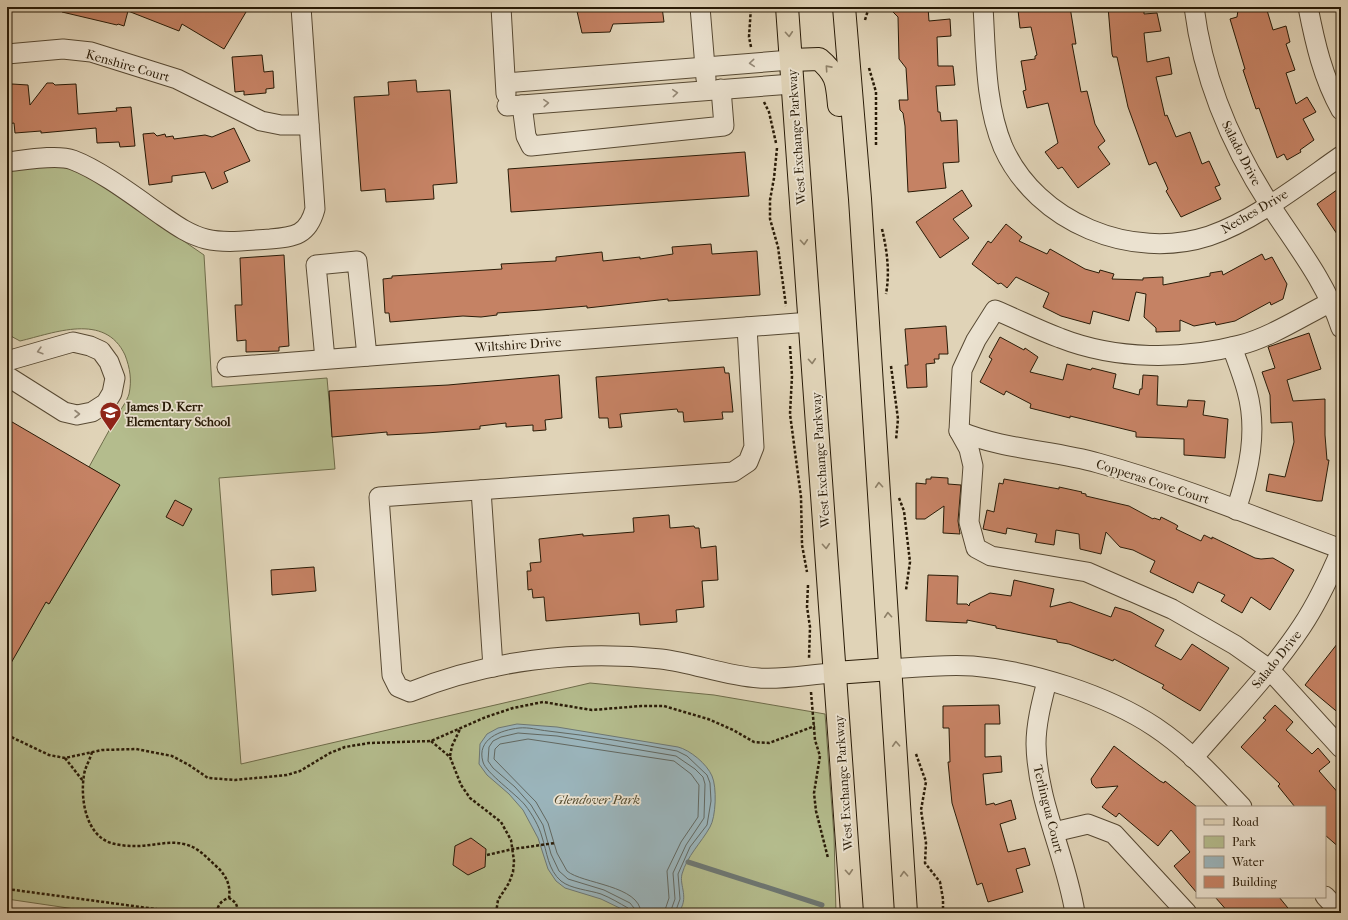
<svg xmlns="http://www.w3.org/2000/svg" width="1348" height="920" viewBox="0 0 1348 920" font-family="'IM FELL French Canon',serif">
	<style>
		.green { fill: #b4bc8d; stroke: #6e6c4a }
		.water { fill: #9ab4bb; stroke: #6d7773 }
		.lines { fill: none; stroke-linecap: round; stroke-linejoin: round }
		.shore { stroke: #626861; stroke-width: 1 }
		.stream { stroke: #6d7773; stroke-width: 5 }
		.building { fill: #c58264; stroke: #291b07 }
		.minor-casing { stroke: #574933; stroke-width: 21 }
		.major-casing { stroke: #291b07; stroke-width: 24 }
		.path { stroke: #291b07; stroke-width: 2.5; stroke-dasharray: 3 2; stroke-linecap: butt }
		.minor { stroke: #ebe2d0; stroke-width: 19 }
		.major { stroke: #e0d3b7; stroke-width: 22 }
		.oneway { stroke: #8e8068 }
		.oneway2 { stroke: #948876 }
		.labels { text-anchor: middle; stroke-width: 3.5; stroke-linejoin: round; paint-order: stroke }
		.street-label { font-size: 13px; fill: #291b07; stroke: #ebe2d0 }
		.poi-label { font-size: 13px; font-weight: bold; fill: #291b07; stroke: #ebe2d0; text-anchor: start }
		.park-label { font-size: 13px; font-style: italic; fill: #534b2f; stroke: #ebe2d0 }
	</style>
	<rect width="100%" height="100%" fill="#e0d3b7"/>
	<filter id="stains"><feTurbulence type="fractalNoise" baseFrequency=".005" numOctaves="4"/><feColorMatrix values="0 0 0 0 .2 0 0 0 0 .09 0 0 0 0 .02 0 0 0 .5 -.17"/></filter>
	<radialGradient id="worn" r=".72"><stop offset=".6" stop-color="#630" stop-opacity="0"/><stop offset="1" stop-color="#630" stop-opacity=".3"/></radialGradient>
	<path class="green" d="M70 163 204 255 212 387 327 378 335 469 219 478 241 764 590 683 714 695 825 714 834 836 836 913H102L7 899V667L34 623 10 609 22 588 49 604 119 485 89 467C98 450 108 433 117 416 121 409 127 401 129 394 132 380 130 368 125 355 105 312 54 333 20 341L7 334V168Z"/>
	<path class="water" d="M517 724 557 727 678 747C690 750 707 764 712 776 717 787 716 817 710 827 701 843 687 856 682 874 679 886 690 898 678 913H630L601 899 565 888 556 881 548 869 538 838 523 810 509 794 487 775 479 764 480 744 487 734 498 728Z"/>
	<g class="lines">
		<g class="shore">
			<path d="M630 913 628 908C619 903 611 898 601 894 589 890 571 889 561 881 548 870 547 852 542 837 539 826 532 814 525 805 516 794 486 773 483 762 476 739 501 730 519 728 529 727 538 730 548 731 592 736 634 743 677 751L687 756 707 775 710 783 711 801 707 825 690 847 678 874 680 899 675 913"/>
			<path d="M635 913 634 908 630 903 604 890 568 879 559 871 551 854 543 825 531 805 515 787 493 768 488 761 489 747 493 741 501 737 518 733 557 736 676 756 695 769 703 777 705 784 704 818 686 845 673 873 675 899 670 913"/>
			<path d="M641 913C640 885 582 884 567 871L557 853 548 823 536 802 494 759 495 749 500 744 528 739 674 761 691 774 699 785 698 817 681 842 667 871 669 898 664 913"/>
		</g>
		<path class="stream" d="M688 862 822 905"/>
	</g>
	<g class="building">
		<path d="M63 7H249L224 49 182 24 179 31 128 11 124 26 118 24 117 25 62 12Z"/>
		<path d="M576 7H662L664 22 613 24 610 32 582 33Z"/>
		<path d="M888 7H928L929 21 950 19 951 36 937 37 938 66H953L955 85 936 86 938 112H940L941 121 957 120 959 162 943 163 946 188 908 192 905 126 903 113 900 110 899 100H908L906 68 899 59 898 17Z"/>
		<path d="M1031 7H1070L1076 44H1072L1081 92 1087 91 1095 124 1105 141 1098 147 1110 164 1078 188 1063 168 1062 167 1058 169 1045 152 1058 143 1048 103 1027 108 1023 91 1026 90 1021 61 1035 59V56L1037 55 1031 27 1020 28 1018 10 1031 9Z"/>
		<path d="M1108 7H1144V14L1157 13 1161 31 1144 33 1147 62 1169 57 1172 74 1156 77 1165 116 1167 115 1176 137 1190 132 1202 164 1209 161 1220 185 1215 187 1221 199 1181 217 1166 191 1168 189 1156 162 1149 165 1128 107 1117 57H1113L1112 54Z"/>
		<path d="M1247 7H1266L1273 30 1286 26 1290 42 1286 44 1295 70 1286 73 1296 104 1307 97 1316 112 1303 119 1314 140 1300 150 1301 152 1287 160 1284 154 1277 158 1259 108 1256 109 1243 70 1245 69 1230 19 1237 17 1238 10Z"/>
		<path d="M262 55 264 72 273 71 274 88 266 89V93L244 95V91L235 92 232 57Z"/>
		<path d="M416 80 417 92 450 90 457 183 433 185 434 199 386 202 385 189 361 191 354 97 389 95 388 82Z"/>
		<path d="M47 83H53L55 85 76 84 78 114 117 111 116 108 131 107 135 146 120 147 119 142 97 143 96 128 41 133V131L15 133 14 123 7 124V91L12 84 28 85 30 105Z"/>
		<path d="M234 128 250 161 224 172 228 182 212 189 205 172 172 176V182L149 185 143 134 154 133 157 136 165 134 166 137 173 136 174 139 205 135 212 137Z"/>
		<path d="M745 152 749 196 511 212 508 169Z"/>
		<path d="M1341 187V240L1317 204Z"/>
		<path d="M962 190 972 206 953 219 969 238 940 258 916 222Z"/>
		<path d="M1006 224 1022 237 1019 241 1047 254 1050 249 1085 269 1099 273 1100 270 1114 274 1112 279 1143 280V278L1163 277V285L1210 276V273L1222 271 1223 275 1262 254 1265 260 1272 257 1287 284 1283 299 1271 305 1270 302 1235 321 1216 325 1215 322 1194 326 1180 320V331L1156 332V328L1144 317 1146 294 1136 292 1129 321 1093 311 1090 324 1061 316 1043 307 1049 293 1016 277 1007 288 1001 283 998 284 972 264 988 241 991 243Z"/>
		<path d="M711 244 712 254 757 251 760 295 668 301V299L587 308V306L541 310 497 313V315L481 317 463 316 390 322 389 313H385L383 279 392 278V276L502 269 501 264 556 261V257L602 252 603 261 640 257V259L673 254 672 247Z"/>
		<path d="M284 255 289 346 279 347V351L246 352V340L237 341 235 305H242L240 258Z"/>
		<path d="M946 326 948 354H939V359H934L935 363 926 364 927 387 907 388 905 365H908L905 329Z"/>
		<path d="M1309 333 1321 369 1287 380 1293 401 1325 399V435L1327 460H1329L1322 501H1317L1266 491 1269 474 1285 477 1294 442 1292 422 1271 423 1270 395 1262 372 1275 368 1268 347Z"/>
		<path d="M1000 337 1024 350 1025 348 1038 357 1030 372 1063 380 1067 364 1091 370 1092 368 1116 374 1113 388 1139 395 1140 389H1142L1143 375 1158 376 1157 405 1187 407 1188 400 1205 401 1203 415 1228 419 1225 458 1184 455V439L1136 437V432L1070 416V418L1030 408 1031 404 1006 391 1004 395 980 382 992 359 989 357Z"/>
		<path d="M724 367 725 373H729L733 412H722L723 419 684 422 683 412H678L677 409 620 414 622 427 609 428 608 418H599L596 377Z"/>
		<path d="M559 375 562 418 545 420 546 430 533 431V425L506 427V423L480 426V429L426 433 387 435V432L332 437 329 391 448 385Z"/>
		<path d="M7 419 120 485 49 604 46 602 7 670Z"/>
		<path d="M931 477 948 478V484L961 485 958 521 960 534 943 533 944 506 925 519H916V483L926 484V479H931Z"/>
		<path d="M1004 479 1059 489V487L1082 492 1081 493 1086 494V496L1129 506 1153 519 1154 518 1160 520 1161 517 1175 524 1178 526 1176 529 1201 541 1204 535 1212 539V537L1255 558 1261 559 1273 558 1294 570 1270 610 1251 597 1242 613 1221 601 1225 595 1198 582 1193 593 1150 572 1155 561 1133 550 1120 547 1106 532 1101 554 1080 549 1079 534 1056 530 1054 545 1035 542 1037 534 1007 528 1006 534 983 529 987 510 994 512 999 483 1003 484Z"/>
		<path d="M175 500 192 509 183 526 166 517Z"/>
		<path d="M669 515 670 528 694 526 695 528H699L701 548 716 546 718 580 702 581 704 607 676 610 677 622 640 625 639 613 546 621 544 597 533 598 532 589 528 590 527 571H531L530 563 541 562 539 539 583 534V536L634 532 633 518Z"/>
		<path d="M314 567 316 591 272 595 271 570Z"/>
		<path d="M928 575 958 576 957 604H967L969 606 970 603 990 593 1011 596 1014 580 1054 589 1050 607 1070 602 1111 617 1115 607 1131 612 1164 630 1155 646 1181 660 1192 644 1229 668 1200 711 1162 688 1164 685 1114 659 1113 661 1069 644 1057 642V640L996 628V626L967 620V623L926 621Z"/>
		<path d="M1341 639V715L1305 685Z"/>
		<path d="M999 705 1000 724H985V757L1001 756 1002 772 983 774 986 805 994 803 995 805 1011 800 1016 819 1000 824 1008 852 1025 848 1030 865 1016 869 1023 892 988 902 982 883 977 885 952 803 948 762H950L949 728H943V706Z"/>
		<path d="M1275 705 1293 722 1286 730 1312 754 1318 748 1330 762 1319 771 1341 796V849L1325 835V807H1295L1278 786 1280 784 1241 747 1266 720 1263 718Z"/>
		<path d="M1114 746 1160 781 1164 783 1165 781 1197 807V893L1174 866 1190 852 1171 830 1158 846 1119 813 1116 817 1102 807 1118 786 1096 788 1092 784 1091 779Z"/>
		<path d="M471 838 486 849 485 867 468 875 453 865 455 846Z"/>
		<path d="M1215 897H1279L1292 913H1229Z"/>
	</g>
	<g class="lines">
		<defs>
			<g id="minor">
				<path d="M501 7 506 94"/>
				<path d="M700 7 706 79"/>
				<path d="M983 7C986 53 985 104 1003 147 1037 223 1132 261 1209 236 1254 221 1302 183 1341 156"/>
				<path d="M1194 7C1203 78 1231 145 1270 205 1296 245 1326 282 1341 328"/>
				<path d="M1308 7C1315 43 1323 78 1341 110"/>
				<path d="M7 54 63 49 91 52 177 79 261 121 281 125H309"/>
				<path d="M506 83 791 60"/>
				<path d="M522 105 526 136 531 146 724 126 721 89"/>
				<path d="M507 106 792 84"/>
				<path d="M7 162C25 160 57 154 73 160 102 171 138 199 164 217 177 226 190 235 206 239 227 244 249 240 270 239 295 237 308 235 315 209L301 7"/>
				<path d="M1331 302C1303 316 1269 338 1240 345 1182 360 1116 360 1060 338 1038 330 1017 319 995 310L976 340 962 370 959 431 969 449 973 466 969 522 976 548 991 556 1087 572 1172 609 1235 645 1269 669 1341 748"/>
				<path d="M747 327 754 447 748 462 733 472 379 497 392 675 398 687 410 692C489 660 576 650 661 659 694 663 726 676 759 678 784 680 811 674 835 673"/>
				<path d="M1232 347C1237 361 1243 376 1247 391 1258 431 1249 471 1236 510"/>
				<path d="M325 359 316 265 357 261 367 356"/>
				<path d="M7 361 73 342 90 346 101 351 109 362 115 378 112 393 106 403 92 412 77 415 64 412 7 376"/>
				<path d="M227 367 810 322"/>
				<path d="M959 431C1004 450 1052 450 1098 463 1181 486 1260 519 1341 549"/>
				<path d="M481 490 493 667"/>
				<path d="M891 669C918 667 946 664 973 666 1031 671 1107 695 1155 727 1188 749 1215 778 1242 807"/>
				<path d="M1047 681C1042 701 1036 723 1036 744 1037 802 1066 856 1075 913"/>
				<path d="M1193 758C1230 715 1271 673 1302 626 1318 602 1330 576 1341 550"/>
				<path d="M1054 832 1088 824 1114 834 1187 913"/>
				<path d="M1325 896 1341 913"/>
			</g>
			<g id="major">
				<path d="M787 7 852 913"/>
				<path d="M844 7 860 199 906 913"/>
				<path d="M791 60 819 59C837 74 837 83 839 105"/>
				<path d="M835 673 891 669"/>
			</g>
		</defs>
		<use href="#minor" class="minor-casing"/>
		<use href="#major" class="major-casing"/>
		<g class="path">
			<path d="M865 20 869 7"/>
			<path d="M751 47 749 37 751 7"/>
			<path d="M869 68 876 92V146"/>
			<path d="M764 102 769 112 776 143"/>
			<path d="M777 148 774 178 770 200V219L778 247 786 306"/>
			<path d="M882 229C887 250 890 272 886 294"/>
			<path d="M790 346 792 376 790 414 801 497 802 545 807 572"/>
			<path d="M891 366 898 419 896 440"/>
			<path d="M899 498 904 511 910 562 906 590"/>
			<path d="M808 585 807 607 810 627 809 659"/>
			<path d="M811 692 815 740 820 756 814 793 816 811 828 858"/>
			<path d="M7 735 49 755 65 758 102 750 136 749 172 756 189 765 208 778 235 780 287 775 300 771 330 753 345 747 369 743 431 741 486 717 513 708 543 702 592 710 641 706H664L708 719 733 730 754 742 769 743 815 726"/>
			<path d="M431 741 450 757 461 785 470 798 501 822 511 840 514 861 513 872 509 883 498 900 496 913"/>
			<path d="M92 752C90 760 85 767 84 775 80 799 86 835 111 843 118 845 126 846 133 846 150 847 167 840 184 844 198 847 206 857 216 866 226 875 231 885 229 898"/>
			<path d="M916 754 926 782 921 810 926 843 925 863 940 882 943 899V913"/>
			<path d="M450 756 452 746 460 729"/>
			<path d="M65 758 83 781"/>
			<path d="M487 855 513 849 555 843"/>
			<path d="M7 889 185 913"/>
			<path d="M217 913C217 905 222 900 229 898 236 902 238 905 237 913"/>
		</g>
		<use href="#minor" class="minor"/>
		<use href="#major" class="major"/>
	</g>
	<defs><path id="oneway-chevron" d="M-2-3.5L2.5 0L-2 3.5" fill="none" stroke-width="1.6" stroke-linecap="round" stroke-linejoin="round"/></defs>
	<g class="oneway">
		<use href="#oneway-chevron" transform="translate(789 34) rotate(86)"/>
		<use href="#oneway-chevron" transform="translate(828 68) rotate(-132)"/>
		<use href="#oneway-chevron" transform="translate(804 242) rotate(86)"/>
		<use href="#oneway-chevron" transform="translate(812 361) rotate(86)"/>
		<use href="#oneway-chevron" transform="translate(879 485) rotate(-94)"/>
		<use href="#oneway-chevron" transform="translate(826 546) rotate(86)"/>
		<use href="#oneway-chevron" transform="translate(888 615) rotate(-94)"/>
		<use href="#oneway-chevron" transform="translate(896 744) rotate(-93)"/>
		<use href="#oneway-chevron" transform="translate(849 872) rotate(86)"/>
		<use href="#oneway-chevron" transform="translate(904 874) rotate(-93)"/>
	</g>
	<g class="oneway2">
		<use href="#oneway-chevron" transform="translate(752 63) rotate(175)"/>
		<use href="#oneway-chevron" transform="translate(675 93) rotate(-5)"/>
		<use href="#oneway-chevron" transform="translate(546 103) rotate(-4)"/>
		<use href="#oneway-chevron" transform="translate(40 351) rotate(164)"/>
		<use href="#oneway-chevron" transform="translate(77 414)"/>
	</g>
	<defs>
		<symbol id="school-pin" viewBox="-11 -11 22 30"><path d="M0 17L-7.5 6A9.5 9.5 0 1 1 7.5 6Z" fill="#8f2418" stroke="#ebe2d0"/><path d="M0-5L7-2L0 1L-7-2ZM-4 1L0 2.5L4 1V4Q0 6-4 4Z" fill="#fff"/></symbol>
	</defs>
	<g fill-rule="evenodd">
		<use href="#school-pin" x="98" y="400" width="25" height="34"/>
	</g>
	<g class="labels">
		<g class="street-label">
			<text transform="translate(128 65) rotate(16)" y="5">Kenshire Court</text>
			<text transform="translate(796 137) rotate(-94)" y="5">West Exchange Parkway</text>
			<text transform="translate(1242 153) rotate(63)" y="5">Salado Drive</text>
			<text transform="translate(1254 211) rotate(-30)" y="5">Neches Drive</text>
			<text transform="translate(518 344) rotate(-4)" y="5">Wiltshire Drive</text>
			<text transform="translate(820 460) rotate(-94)" y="5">West Exchange Parkway</text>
			<text transform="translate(1153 481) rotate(18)" y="5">Copperas Cove Court</text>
			<text transform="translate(1276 659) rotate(-51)" y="5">Salado Drive</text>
			<text transform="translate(843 783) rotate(-94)" y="5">West Exchange Parkway</text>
			<text transform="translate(1049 809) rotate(76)" y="5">Terlingua Court</text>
		</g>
		<g class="poi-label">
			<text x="126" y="411">James D. Kerr<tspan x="126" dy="15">Elementary School</tspan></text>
		</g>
		<g class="park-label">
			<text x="597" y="804">Glendover Park</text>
		</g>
	</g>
	<rect width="1348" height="920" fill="none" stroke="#e0d3b7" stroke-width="24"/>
	<rect x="8" y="8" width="1332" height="904" fill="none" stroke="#291b07" stroke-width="2"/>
	<rect x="12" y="12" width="1324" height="896" fill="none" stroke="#291b07"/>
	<rect x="1196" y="806" width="130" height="92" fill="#ebe2d0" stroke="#9d9280"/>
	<rect x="1204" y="819" width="20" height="6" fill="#e0d3b7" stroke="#9d9280"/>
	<text x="1232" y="826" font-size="12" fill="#291b07">Road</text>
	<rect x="1204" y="836" width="20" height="12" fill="#b4bc8d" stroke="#9d9280"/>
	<text x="1232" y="846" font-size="12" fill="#291b07">Park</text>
	<rect x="1204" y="856" width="20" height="12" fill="#9ab4bb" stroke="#9d9280"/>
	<text x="1232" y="866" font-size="12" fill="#291b07">Water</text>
	<rect x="1204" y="876" width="20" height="12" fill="#c58264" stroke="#9d9280"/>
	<text x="1232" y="886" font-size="12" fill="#291b07">Building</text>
	<rect width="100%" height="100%" filter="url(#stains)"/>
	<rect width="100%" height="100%" fill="url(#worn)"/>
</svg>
